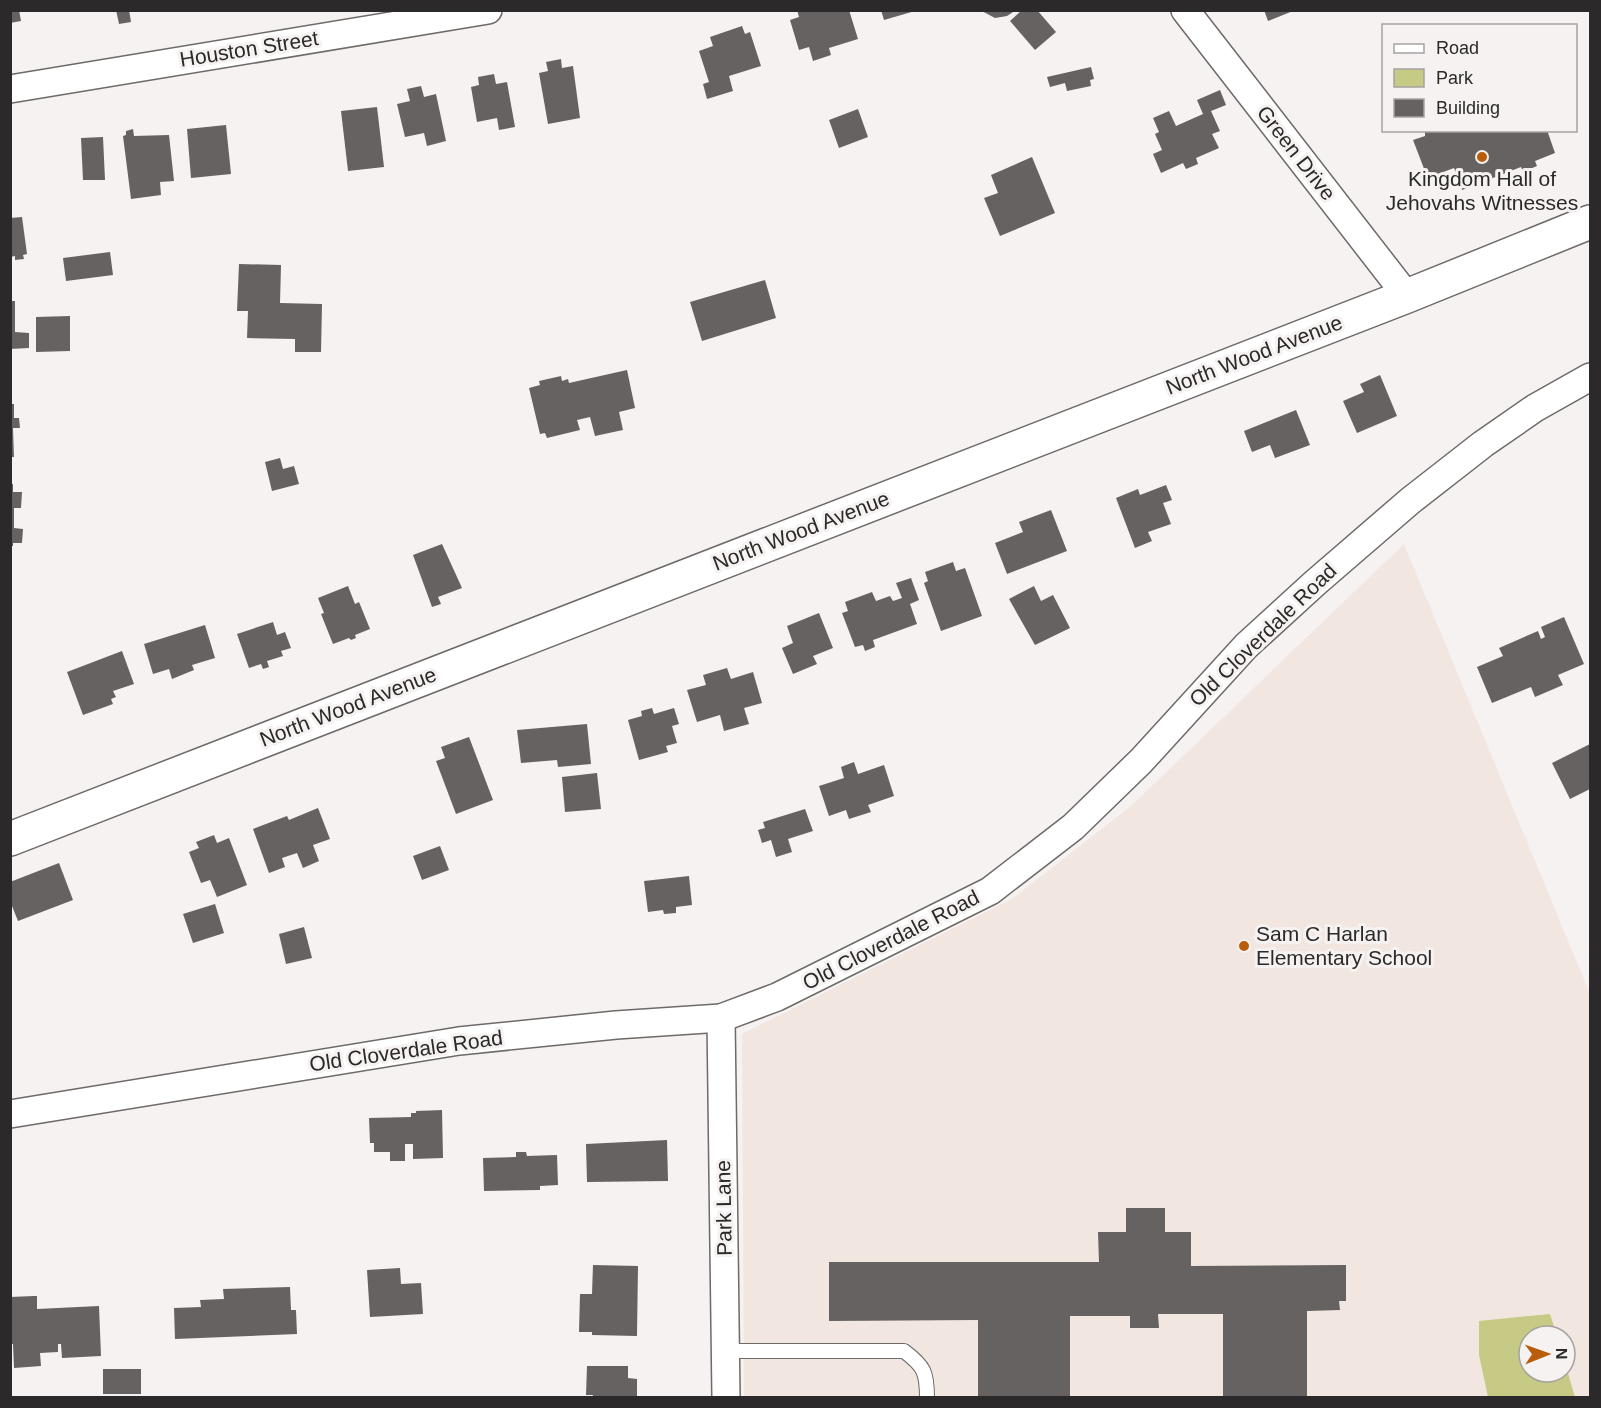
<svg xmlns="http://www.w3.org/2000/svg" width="1601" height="1408" viewBox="0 0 1601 1408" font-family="Helvetica,sans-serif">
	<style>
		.built { fill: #f2e6e1; fill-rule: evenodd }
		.green { fill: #c6ca84 }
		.building { fill: #656261 }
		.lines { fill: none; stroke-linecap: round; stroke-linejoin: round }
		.lane-casing { stroke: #6d6a68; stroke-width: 16 }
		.street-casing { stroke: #6d6a68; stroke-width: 30 }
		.secondary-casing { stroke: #6d6a68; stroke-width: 36 }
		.lane { stroke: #fff; stroke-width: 14 }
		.street { stroke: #fff; stroke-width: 27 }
		.secondary { stroke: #fff; stroke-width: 33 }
		.poi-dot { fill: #ba5d0b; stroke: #f6f2f1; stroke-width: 2 }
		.labels { text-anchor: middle; stroke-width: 6; stroke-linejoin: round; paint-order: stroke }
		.street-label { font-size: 21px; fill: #2b2929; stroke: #f6f2f1 }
		.poi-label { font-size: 21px; fill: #2b2929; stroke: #f6f2f1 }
	</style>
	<rect width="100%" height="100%" fill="#f6f2f1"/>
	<path class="built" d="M1404 544 1590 994V1397H744L742 1034 1012 899 1131 806ZM1529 1336H1565V1372H1529Z"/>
	<path class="green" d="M1550 1314 1557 1336H1529V1372H1565V1363L1575 1397H1488L1479 1355V1321Z"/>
	<g class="building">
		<path d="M10 10H19L21 21 10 23Z"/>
		<path d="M116 10H129L131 22 119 24Z"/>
		<path d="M797 10H849L858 39 829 48 831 55 813 61 809 47 799 50 790 20 799 17Z"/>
		<path d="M881 10H915V11L884 20Z"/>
		<path d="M980 10H1016L1007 16 995 18Z"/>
		<path d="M1022 10H1037L1056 32 1035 50 1010 21Z"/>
		<path d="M1264 10H1293V11L1268 21Z"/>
		<path d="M742 26 745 34 750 32 761 66 729 76 733 91 707 99 703 84 709 82 699 51 713 46 710 37Z"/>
		<path d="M561 59 562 68 573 66 580 118 548 124 539 73 548 71 546 62Z"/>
		<path d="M1091 67 1094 79 1090 80 1091 86 1067 91 1065 83 1050 87 1047 77Z"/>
		<path d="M494 74 496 84 507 82 515 127 499 130 497 118 477 122 471 87 479 85 478 77Z"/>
		<path d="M421 86 424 97 436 94 446 141 427 146 424 133 405 137 397 104 410 101 407 89Z"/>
		<path d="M1220 90 1226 105 1211 111 1220 131 1212 134 1219 148 1196 158 1198 164 1186 169 1183 163 1161 173 1153 154 1162 150 1155 134 1159 132 1153 118 1169 111 1176 126 1203 114 1197 100Z"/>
		<path d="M377 107 384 167 348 171 341 111Z"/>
		<path d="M858 109 868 137 839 148 829 120Z"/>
		<path d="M226 125 231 174 191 178 187 129Z"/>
		<path d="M133 129 134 136 169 135 174 181 160 182 161 195 131 199 123 136 126 135V131Z"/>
		<path d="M1425 130H1547L1555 153 1535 161 1537 166 1523 172 1521 167 1462 190 1454 168 1438 174 1440 180 1433 183 1431 178 1428 179 1413 140 1425 136Z"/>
		<path d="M103 137 105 180H83L81 138Z"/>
		<path d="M1032 157 1055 213 1000 236 984 198 998 193 991 175Z"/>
		<path d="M22 217 27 254 23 255 24 259 15 260V256L10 257V218Z"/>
		<path d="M110 252 113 275 66 281 63 258Z"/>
		<path d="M239 264 281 265 280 303 322 304 321 352H295V339L247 338 248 311H237Z"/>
		<path d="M765 280 776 318 702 341 690 302Z"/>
		<path d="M10 301H15V332L29 333V348L10 349Z"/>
		<path d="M70 316V351L36 352V317Z"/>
		<path d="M627 370 635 408 619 412 623 430 595 436 590 417 577 420 580 430 547 438 545 433 540 434 529 388 540 385 539 381 561 376 562 381 568 379 569 383Z"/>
		<path d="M1380 375 1397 416 1357 433 1343 401 1364 392 1360 384Z"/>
		<path d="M10 404H14V418H19L20 428H13L14 457H10Z"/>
		<path d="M1296 410 1310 445 1275 458 1270 445 1252 452 1244 431Z"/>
		<path d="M280 458 283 469 294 466 299 484 272 491 265 462Z"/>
		<path d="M10 484H13V492H22L21 508H14V528L23 529 22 543H13V546H10Z"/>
		<path d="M1166 485 1172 500 1163 503 1171 524 1148 532 1152 541 1135 548 1116 498 1138 489 1140 495Z"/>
		<path d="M1051 510 1067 551 1007 574 995 543 1023 532 1019 522Z"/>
		<path d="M442 544 462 588 438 597 441 604 432 607 413 555Z"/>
		<path d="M953 562 956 571 965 568 982 616 941 631 924 583 928 581 925 572Z"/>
		<path d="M911 578 919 600 910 604 917 624 873 640 875 647 865 651 863 645 855 647 842 613 848 611 845 602 872 592 876 601 890 596 893 601 902 598 896 583Z"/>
		<path d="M348 586 355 604 359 602 370 629 355 635 356 638 351 640 349 638 333 644 321 614 324 613 318 598Z"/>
		<path d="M1034 586 1041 601 1053 595 1070 628 1035 645 1009 599Z"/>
		<path d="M819 613 833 648 813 656 817 664 793 674 782 648 793 643 787 626Z"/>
		<path d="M1564 617 1584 664 1558 675 1563 685 1535 697 1531 687 1492 703 1477 667 1503 656 1499 648 1538 631 1541 639 1545 637 1541 627Z"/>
		<path d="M273 622 277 635 285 632 291 648 281 651 283 656 267 661 269 667 263 669 261 664 249 668 237 634Z"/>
		<path d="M205 625 215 658 192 665 194 670 172 679 169 669 153 674 144 644Z"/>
		<path d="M122 651 134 684 113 691 116 697 111 699 113 704 83 715 67 672Z"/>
		<path d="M727 668 731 679 753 672 762 703 744 708 749 724 724 731 720 715 697 722 687 690 706 685 703 675Z"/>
		<path d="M652 708 654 714 674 708 679 724 672 726 677 743 666 746 668 752 639 760 628 720 642 716 641 711Z"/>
		<path d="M587 724 591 764 558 767 557 760 521 763 517 730Z"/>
		<path d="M469 737 493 800 456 814 436 761 445 758 441 747Z"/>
		<path d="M1590 744V789L1570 799 1552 763Z"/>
		<path d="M854 762 858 774 884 765 894 796 868 805 871 812 849 819 846 810 829 816 819 786 844 778 841 767Z"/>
		<path d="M597 773 601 809 565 812 562 777Z"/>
		<path d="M318 808 330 839 313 845 319 861 303 868 297 853 282 858 285 867 269 873 253 829 287 816 289 820Z"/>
		<path d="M805 809 813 831 788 839 792 852 776 857 771 840 762 843 758 830 765 828 763 822Z"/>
		<path d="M214 835 217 843 229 838 247 885 217 897 210 880 201 883 189 852 199 848 196 842Z"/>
		<path d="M440 846 449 870 422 880 413 856Z"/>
		<path d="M59 863 73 900 18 921 10 901V882Z"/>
		<path d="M689 876 692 905 676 907V913L664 914 663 910 648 912 644 881Z"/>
		<path d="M215 904 224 933 193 943 183 914Z"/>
		<path d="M304 927 312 958 286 964 279 934Z"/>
		<path d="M442 1110 443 1158 413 1159V1144H405V1161H390V1152H374V1143H370L369 1118 411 1117V1113H416V1111Z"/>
		<path d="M667 1140 668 1181 587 1182 586 1144Z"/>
		<path d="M516 1152H526L527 1156 557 1155 558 1185 540 1186V1190L484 1191 483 1158 516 1157Z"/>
		<path d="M1126 1208H1165V1232H1191V1266L1346 1265V1301H1339L1340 1310 1307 1311V1398H1223V1314H1158L1159 1328H1130V1316H1070V1398H978V1320L829 1321V1262H1099L1098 1232H1126Z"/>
		<path d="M593 1265 638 1266 637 1336 592 1335V1332H579L580 1294H592Z"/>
		<path d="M400 1268 401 1284 421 1283 423 1314 370 1317 367 1270Z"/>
		<path d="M290 1287 291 1310H296L297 1334 175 1339 174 1308 201 1307 200 1300 224 1299 223 1289Z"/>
		<path d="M34 1296H37V1309L99 1306 101 1356 62 1358 61 1344H58V1352L40 1353 41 1366 14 1368 13 1344H10V1297Z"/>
		<path d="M587 1366H628V1378L637 1379V1398H592L593 1395H586Z"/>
		<rect x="103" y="1369" width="38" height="25"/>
	</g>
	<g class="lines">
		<defs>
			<path id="lane" d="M726 1351H904C924 1366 927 1372 927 1398"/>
			<g id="street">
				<path d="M1185 10 1407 296"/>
				<path d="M10 89 488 10"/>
				<path d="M721 1018 726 1398"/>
				<path d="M10 1114 459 1041 616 1025 721 1018 777 997 990 891 1073 827 1141 761 1246 646 1315 583 1410 501 1483 444 1535 408 1590 377"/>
			</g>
			<path id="secondary" d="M10 839 1407 296 1590 222"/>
		</defs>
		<use href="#lane" class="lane-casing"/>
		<use href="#street" class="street-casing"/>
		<use href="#secondary" class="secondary-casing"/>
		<use href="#lane" class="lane"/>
		<use href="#street" class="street"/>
		<use href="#secondary" class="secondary"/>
	</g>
	<g class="poi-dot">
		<circle cx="1482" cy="157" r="6"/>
		<circle cx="1244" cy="946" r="6"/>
	</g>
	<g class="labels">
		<g class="street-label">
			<text transform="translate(249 49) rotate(-9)" y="7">Houston Street</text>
			<text transform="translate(1296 153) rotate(52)" y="7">Green Drive</text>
			<text transform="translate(1254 355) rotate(-21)" y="7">North Wood Avenue</text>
			<text transform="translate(801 531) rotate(-21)" y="7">North Wood Avenue</text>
			<text transform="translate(1263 635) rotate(-44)" y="7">Old Cloverdale Road</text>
			<text transform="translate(348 707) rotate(-21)" y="7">North Wood Avenue</text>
			<text transform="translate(891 940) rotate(-27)" y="7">Old Cloverdale Road</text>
			<text transform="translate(406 1051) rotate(-8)" y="7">Old Cloverdale Road</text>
			<text transform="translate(724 1208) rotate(-91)" y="7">Park Lane</text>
		</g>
		<g class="poi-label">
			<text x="1482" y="186">Kingdom Hall of<tspan x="1482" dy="24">Jehovahs Witnesses</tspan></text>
			<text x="1256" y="941" text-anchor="start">Sam C Harlan<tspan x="1256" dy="24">Elementary School</tspan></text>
		</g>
	</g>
	<rect width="1601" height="1408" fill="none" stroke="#2b2929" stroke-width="24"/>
	<rect x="1382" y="24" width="195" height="108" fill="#f6f2f1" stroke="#a5a2a1" stroke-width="1.5"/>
	<rect x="1394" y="44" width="30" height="9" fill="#ffffff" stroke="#a5a2a1" stroke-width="1.5"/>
	<text x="1436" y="54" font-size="18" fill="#2b2929">Road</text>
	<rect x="1394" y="69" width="30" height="18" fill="#c6ca84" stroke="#a5a2a1" stroke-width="1.5"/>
	<text x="1436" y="84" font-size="18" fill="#2b2929">Park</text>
	<rect x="1394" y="99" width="30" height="18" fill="#656261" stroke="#a5a2a1" stroke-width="1.5"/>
	<text x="1436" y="114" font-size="18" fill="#2b2929">Building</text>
	<g transform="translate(1547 1354) rotate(89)"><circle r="28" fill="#f6f2f1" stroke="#a5a2a1" stroke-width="1.5"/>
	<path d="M0-4.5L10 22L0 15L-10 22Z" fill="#ba5d0b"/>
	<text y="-9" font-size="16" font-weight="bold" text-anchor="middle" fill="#2b2929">N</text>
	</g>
</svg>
